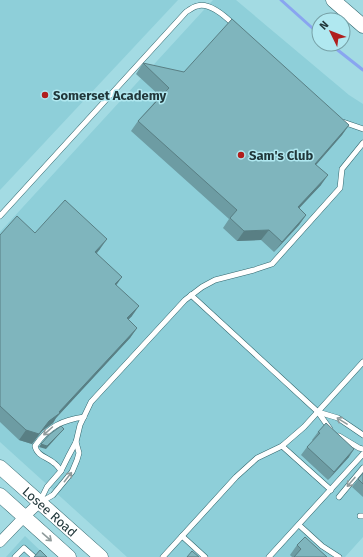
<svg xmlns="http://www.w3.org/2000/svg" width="363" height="557" viewBox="0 0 363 557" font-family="'Fira Sans',sans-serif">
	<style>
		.built { fill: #8ecfd9 }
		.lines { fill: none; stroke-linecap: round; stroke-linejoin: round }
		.stream { stroke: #89a5f0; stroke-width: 3 }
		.lane-casing { stroke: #32676e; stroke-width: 6 }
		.street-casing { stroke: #32676e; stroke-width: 11 }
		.secondary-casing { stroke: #32676e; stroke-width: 15 }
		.lane { stroke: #fff; stroke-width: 5 }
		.street { stroke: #fff; stroke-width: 10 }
		.secondary { stroke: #fff; stroke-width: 14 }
		.wall { fill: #6d9ca3 }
		.shaded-wall { fill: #597f84 }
		.building { fill: #7fb5bd; stroke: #597f84 }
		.oneway { stroke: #909b9c }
		.poi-dot { fill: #b01f1d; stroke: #b0e8f0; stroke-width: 1.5 }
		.labels { text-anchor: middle; stroke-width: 3; stroke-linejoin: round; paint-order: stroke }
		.poi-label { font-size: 13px; font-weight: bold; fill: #21373a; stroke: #b0e8f0; text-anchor: start }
		.street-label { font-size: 13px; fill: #21373a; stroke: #b0e8f0 }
	</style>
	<rect width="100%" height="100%" fill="#a3dbe3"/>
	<g class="built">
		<path d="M0 0H178L0 190Z"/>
		<path d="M213 0H236L349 95 363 104V537L345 557H127L0 442V232Z"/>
		<path d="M25 536 47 557H6Z"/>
	</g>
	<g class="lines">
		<g class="stream">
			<path d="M281 0 319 34"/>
			<path d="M330 44 363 70"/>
		</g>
		<defs>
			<g id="lane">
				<path d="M343 122 363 129"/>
				<path d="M0 216 186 12C189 10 193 7 197 6 210 2 226 17 234 25"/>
				<path d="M191 295 318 412 330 429"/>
				<path d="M318 412 338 418 363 435"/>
				<path d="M339 436 359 448 363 449"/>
				<path d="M282 446 331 490"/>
				<path d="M61 471C59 468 57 465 54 463 47 457 37 456 35 446 48 427 62 420 84 417"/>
				<path d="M339 497 363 468"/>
				<path d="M40 501 47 487 61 471 68 457 76 442 80 425 91 402 185 300 202 287 215 280 254 270 272 264 340 188 342 169 363 143"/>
				<path d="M41 502 53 495 72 472 77 460 79 453 76 442"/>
				<path d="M360 516H363"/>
				<path d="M299 525 322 546 339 557"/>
				<path d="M182 536 205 557"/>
				<path d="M15 557 24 548 34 557"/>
				<path d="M163 557 236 477 257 458 282 446 304 427 363 362"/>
				<path d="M269 557 363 454"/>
			</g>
			<path id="street" d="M0 542 24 517 40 502"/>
			<g id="secondary">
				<path d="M333 0 363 26"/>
				<path id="s1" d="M0 467 101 557"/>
				<path d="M0 495 69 557"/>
			</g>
		</defs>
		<use href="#lane" class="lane-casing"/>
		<use href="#street" class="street-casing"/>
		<use href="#secondary" class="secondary-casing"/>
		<use href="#lane" class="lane"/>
		<use href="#street" class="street"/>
		<use href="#secondary" class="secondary"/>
	</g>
	<g class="wall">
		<path d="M143 63 349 125 342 135 316 165 321 185 299 208 306 215 299 225 274 252 261 240 237 241 223 228 229 219 131 131 138 121 160 96 136 74Z"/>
		<path d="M35 233 100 249 97 253 116 285 132 316 128 320 137 328 130 338 56 418 53 423 42 431 32 444 19 440 0 422V235Z"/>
		<path d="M318 432 349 457 328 480 301 455 307 447 313 441 312 440Z"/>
		<path d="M363 473V497L352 487Z"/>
		<path d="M297 545 327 557H292L290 555Z"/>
	</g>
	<g class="shaded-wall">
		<path d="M349 125 342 135 308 174 315 164Z"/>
		<path d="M328 175 321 185 291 217 298 207Z"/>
		<path d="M306 215 299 225 274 252 282 242Z"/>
		<path d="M269 230 261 240 237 241 244 231Z"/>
		<path d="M107 239 100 249 88 262 95 252Z"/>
		<path d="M122 277 115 287V284Z"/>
		<path d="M139 306 132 316 120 328 127 318Z"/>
		<path d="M137 328 130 338 56 418 53 423 42 431 32 444 19 440 26 430 49 421 59 412Z"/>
		<path d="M64 429 46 449 39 447 41 444Z"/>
		<path d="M354 449 349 457 328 480 334 472Z"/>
	</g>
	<g class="building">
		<path d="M232 19 349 125 315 164 328 175 298 207 306 215 282 242 269 230 244 231 230 218 237 210 138 121 169 88 143 63 184 72Z"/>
		<path d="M65 200 107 239 95 252 122 277 115 284 139 306 127 318 137 328 59 412 60 413 49 421 39 434 26 430 0 406V235L17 216 35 233Z"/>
		<path d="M326 423 354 449 334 472 307 447 320 433 318 432Z"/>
		<path d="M61 426 64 429 47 446 41 444 50 434Z"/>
		<path d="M363 473V484L358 479Z"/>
		<path d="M305 537 327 557H294L301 549 297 545Z"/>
		<path d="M40 550 47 557H34Z"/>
		<path d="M192 551 199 557H187Z"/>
	</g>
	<defs><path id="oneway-shaft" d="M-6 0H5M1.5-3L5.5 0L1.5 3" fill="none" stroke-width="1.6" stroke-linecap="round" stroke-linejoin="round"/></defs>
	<g class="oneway">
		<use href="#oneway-shaft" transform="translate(342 421) rotate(-148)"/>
		<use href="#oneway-shaft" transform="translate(48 431) rotate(138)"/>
		<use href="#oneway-shaft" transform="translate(68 477) rotate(-52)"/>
		<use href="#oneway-shaft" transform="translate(351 482) rotate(131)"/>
		<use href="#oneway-shaft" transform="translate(47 537) rotate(41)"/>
	</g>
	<g class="poi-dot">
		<circle cx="45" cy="95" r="4"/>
		<circle cx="241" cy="155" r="4"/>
	</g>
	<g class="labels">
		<g class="poi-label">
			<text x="53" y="100">Somerset Academy</text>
			<text x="249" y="160">Sam's Club</text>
		</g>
		<g class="street-label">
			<text dy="5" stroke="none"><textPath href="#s1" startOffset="67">Losee Road</textPath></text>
		</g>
	</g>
	<g transform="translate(331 32) rotate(313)"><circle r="19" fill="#b0e8f0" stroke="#77a1a7"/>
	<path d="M0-3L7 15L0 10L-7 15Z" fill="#b01f1d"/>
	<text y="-6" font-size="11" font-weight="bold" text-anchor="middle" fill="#21373a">N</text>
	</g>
</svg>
